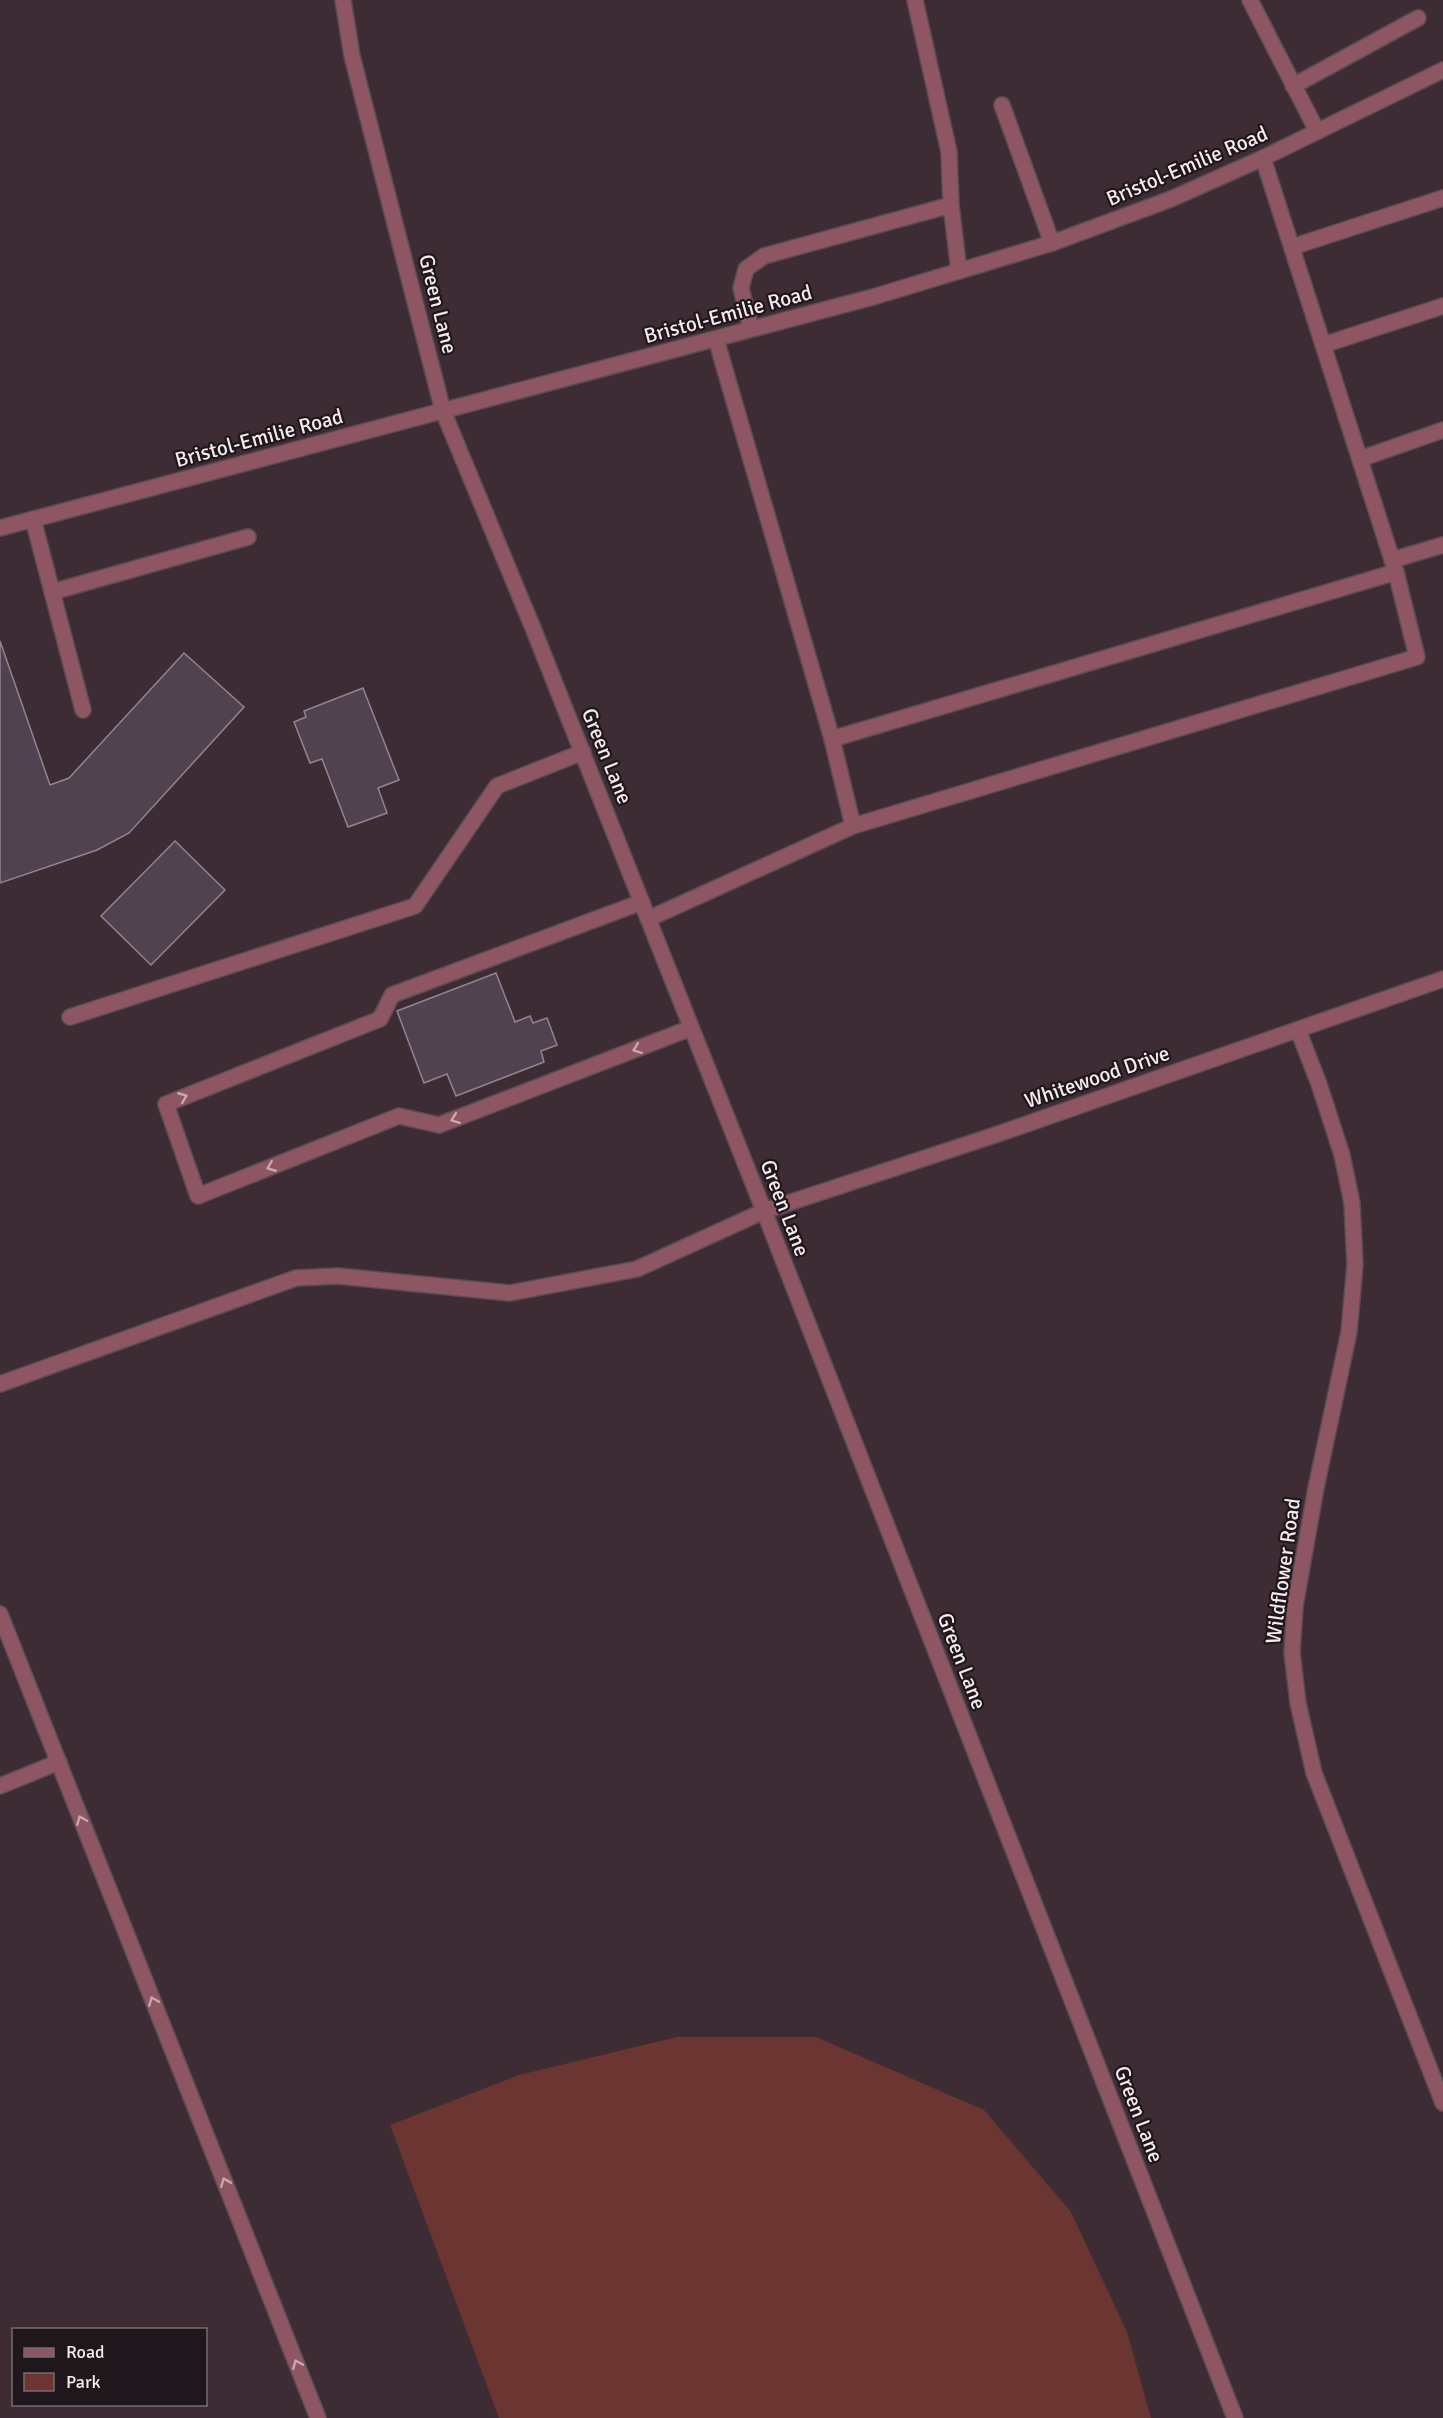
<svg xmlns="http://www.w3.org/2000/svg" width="1443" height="2418" viewBox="0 0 1443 2418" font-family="Signika,sans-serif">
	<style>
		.green { fill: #6b3531 }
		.building { fill: #50424f; stroke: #948392; stroke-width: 1.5 }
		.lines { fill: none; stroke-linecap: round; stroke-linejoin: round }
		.service-casing { stroke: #5b4b52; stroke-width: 18 }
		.minor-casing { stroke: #5b4b52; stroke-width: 18 }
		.tertiary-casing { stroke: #5b4b52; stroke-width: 18 }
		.service { stroke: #8e5662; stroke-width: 15 }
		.minor { stroke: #8e5662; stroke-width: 15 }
		.tertiary { stroke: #8e5662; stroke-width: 15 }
		.oneway { stroke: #c8a8b0 }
		.labels { text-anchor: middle; stroke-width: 4.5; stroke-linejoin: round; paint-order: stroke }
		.street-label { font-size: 21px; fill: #f7ebf0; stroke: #1f171b }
	</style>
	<rect width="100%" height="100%" fill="#3d2c34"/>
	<path class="green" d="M677 2037H816L984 2110 1071 2212 1127 2332 1151 2418H499L390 2125 519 2075Z"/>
	<g class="building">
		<path d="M0 641 50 785 69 778 184 653 244 707 129 833 97 850 0 883Z"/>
		<path d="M363 688 399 780 378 788 387 813 348 827 322 759 310 763 294 722 306 717 304 711Z"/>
		<path d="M175 841 225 890 151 965 101 916Z"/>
		<path d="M496 973 515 1022 530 1016 533 1023 547 1018 557 1045 541 1051 544 1062 456 1096 447 1074 424 1083 397 1011Z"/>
	</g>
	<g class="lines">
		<defs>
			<g id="service">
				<path d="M915 0 949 152 951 205"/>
				<path d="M1250 0 1317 131"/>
				<path d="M1293 86 1418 18"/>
				<path d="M1002 105 1052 243"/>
				<path d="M1292 247 1443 198"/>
				<path d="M751 329 741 288 746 269 764 256 951 205 959 271"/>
				<path d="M716 339 832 739 1396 572 1263 158"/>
				<path d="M1323 345 1443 306"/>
				<path d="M1360 459 1443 430"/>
				<path d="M33 519 83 710"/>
				<path d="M1392 560 1443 545"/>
				<path d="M52 592 248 537"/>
				<path d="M832 739 853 826 1417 657 1396 572"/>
				<path d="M642 902 392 995 380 1019 166 1104 198 1196 399 1116 439 1125 691 1028"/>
				<path d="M648 919 853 826"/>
				<path d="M70 1017 415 906 497 786 583 752"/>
				<path d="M0 1384 296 1278 338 1276 510 1293 637 1269 764 1211"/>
				<path d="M0 1614 318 2418"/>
				<path d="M0 1786 59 1762"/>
			</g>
			<g id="minor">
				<path d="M1298 1030 1319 1084 1342 1155 1352 1203 1355 1265 1349 1332 1316 1488 1295 1606 1292 1652 1298 1703 1314 1773 1443 2103"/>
				<path d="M764 1211 995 1135 1443 979"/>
			</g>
			<g id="tertiary">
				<path d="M343 0 352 56 443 411 533 628 764 1211 1235 2418"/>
				<path d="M0 528 873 297 1052 243 1171 199 1263 158 1443 70"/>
			</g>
		</defs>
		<use href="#service" class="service-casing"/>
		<use href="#minor" class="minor-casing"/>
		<use href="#tertiary" class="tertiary-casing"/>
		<use href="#service" class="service"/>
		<use href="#minor" class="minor"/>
		<use href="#tertiary" class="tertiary"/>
	</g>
	<defs><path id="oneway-chevron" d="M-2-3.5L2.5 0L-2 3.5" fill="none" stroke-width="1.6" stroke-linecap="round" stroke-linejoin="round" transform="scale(1.5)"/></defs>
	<g class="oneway">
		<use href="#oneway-chevron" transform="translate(637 1049) rotate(159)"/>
		<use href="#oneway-chevron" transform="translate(183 1097) rotate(-22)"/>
		<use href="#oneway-chevron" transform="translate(455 1119) rotate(159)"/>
		<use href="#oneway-chevron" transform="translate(271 1167) rotate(158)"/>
		<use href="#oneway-chevron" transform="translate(81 1820) rotate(-112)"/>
		<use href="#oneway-chevron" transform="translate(153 2001) rotate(-112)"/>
		<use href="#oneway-chevron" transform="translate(225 2182) rotate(-112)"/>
		<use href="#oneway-chevron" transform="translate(297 2364) rotate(-112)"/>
	</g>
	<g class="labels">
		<g class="street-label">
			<text transform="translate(1187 166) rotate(-23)" y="7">Bristol-Emilie Road</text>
			<text transform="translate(438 304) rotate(76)" y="7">Green Lane</text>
			<text transform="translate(728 314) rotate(-15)" y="7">Bristol-Emilie Road</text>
			<text transform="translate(259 438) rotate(-15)" y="7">Bristol-Emilie Road</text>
			<text transform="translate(607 756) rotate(68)" y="7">Green Lane</text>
			<text transform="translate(1097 1077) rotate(-19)" y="7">Whitewood Drive</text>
			<text transform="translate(785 1208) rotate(69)" y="7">Green Lane</text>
			<text transform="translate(1283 1571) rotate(-82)" y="7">Wildflower Road</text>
			<text transform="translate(962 1661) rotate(69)" y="7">Green Lane</text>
			<text transform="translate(1139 2114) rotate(69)" y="7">Green Lane</text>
		</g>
	</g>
	<rect x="12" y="2328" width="195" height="78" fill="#1f171b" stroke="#756c70" stroke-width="1.5"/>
	<rect x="24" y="2348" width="30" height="9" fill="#8e5662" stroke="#756c70" stroke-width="1.5"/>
	<text x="66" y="2358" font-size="18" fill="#f7ebf0">Road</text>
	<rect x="24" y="2373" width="30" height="18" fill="#6b3531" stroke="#756c70" stroke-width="1.5"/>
	<text x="66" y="2388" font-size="18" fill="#f7ebf0">Park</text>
</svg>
